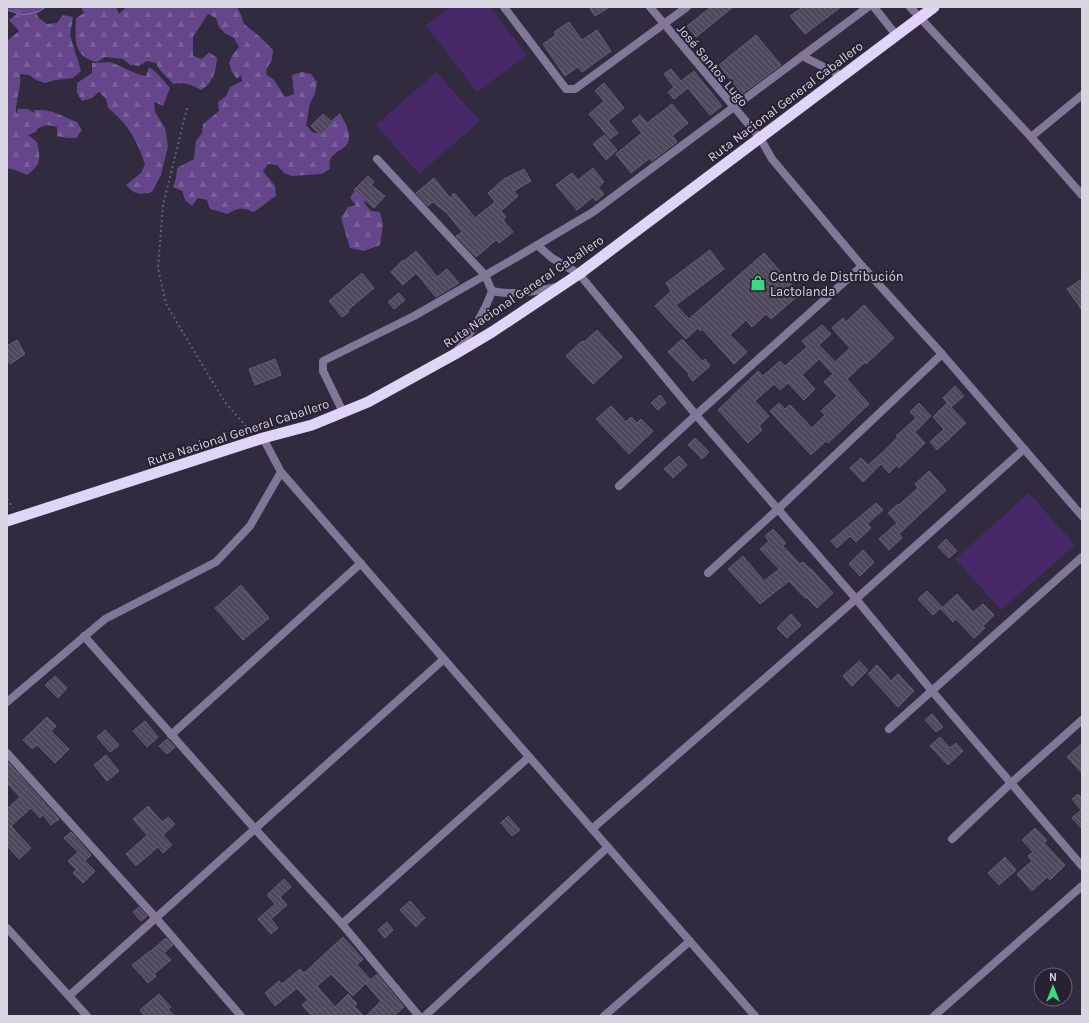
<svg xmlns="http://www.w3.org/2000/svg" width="1089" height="1023" viewBox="0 0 1089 1023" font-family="Karla,sans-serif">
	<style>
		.forest { fill: url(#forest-firs) }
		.garden { fill: #472969 }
		.water { fill: url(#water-ripples); stroke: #8770a4 }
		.building { fill: url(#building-back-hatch); stroke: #655c72 }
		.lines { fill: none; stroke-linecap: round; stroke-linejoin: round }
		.path { stroke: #655e70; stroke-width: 2; stroke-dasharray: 2 3; stroke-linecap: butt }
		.minor { stroke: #837696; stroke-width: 8 }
		.tertiary { stroke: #837696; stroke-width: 8 }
		.trunk { stroke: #e2d4f7; stroke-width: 11 }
		.labels { text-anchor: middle; stroke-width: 4; stroke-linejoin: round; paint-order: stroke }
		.street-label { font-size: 13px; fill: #d9d4e1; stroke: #282133 }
		.poi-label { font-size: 13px; fill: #d9d4e1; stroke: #282133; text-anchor: start }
	</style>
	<defs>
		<pattern id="forest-firs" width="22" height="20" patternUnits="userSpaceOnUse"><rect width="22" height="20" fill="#65468a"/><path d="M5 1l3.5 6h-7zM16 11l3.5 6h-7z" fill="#7a609a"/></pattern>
		<pattern id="water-ripples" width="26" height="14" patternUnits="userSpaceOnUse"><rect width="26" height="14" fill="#64458a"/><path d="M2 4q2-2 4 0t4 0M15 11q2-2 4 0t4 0" fill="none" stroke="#7a5f9a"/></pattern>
		<pattern id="building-back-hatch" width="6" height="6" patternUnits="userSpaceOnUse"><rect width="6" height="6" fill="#51485d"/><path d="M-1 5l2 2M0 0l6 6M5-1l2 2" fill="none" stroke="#696274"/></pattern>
	</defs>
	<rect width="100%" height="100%" fill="#322a3e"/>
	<g class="forest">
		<path d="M10 7H32L39 18 47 24 57 23 63 15 73 17 70 35 81 71 73 78 55 80 45 83 36 80 29 75 20 74C22 88 15 100 16 114L18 109H28L34 113V110H44L53 112 77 122 82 130 76 138H67L57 136V127L47 125 38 128 36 132 28 135 37 142C41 159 41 165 27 175L18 171 7 168V41L19 31 9 20 17 14Z"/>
		<path d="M81 7H116L119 14 126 7H237L241 15 244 24 259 36 273 50 272 60 267 68 266 74 274 80 285 97 294 94 292 75 302 72 311 74 317 82 315 94 310 103 306 125 312 132 321 134 333 119 340 113C343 119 347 125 348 130 354 150 335 148 330 160 329 162 330 167 330 169L321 174 292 176 284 173 277 165 268 164 263 171 275 186 276 196C267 201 262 208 253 212 242 206 238 208 227 214L218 211 210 209 207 200 198 198 192 206 185 200 182 191 173 187 176 178 177 168 194 159 196 141 202 133 203 124 219 111 218 102 226 96 230 87 242 81 241 75 237 79 232 72 229 63 233 54 239 47 234 38 226 34 219 27 216 18 208 14 193 37V56L202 59 209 52 217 58C216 71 213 83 201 90 191 84 184 82 173 84 166 75 161 74 156 63L147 61 139 66 130 65 123 59 105 57 97 62C73 57 75 39 76 18L84 13Z"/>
		<path d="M110 62C123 66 133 74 146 76L149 67 157 73 170 88 163 106 154 102 155 112 165 128 168 146 161 175 152 192C140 195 135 195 126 185L141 173 145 164C137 140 128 124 108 108L106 99 99 92 92 98 82 101 77 93V83L92 73V63Z"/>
		<path d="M355 190 364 195 365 204 371 211 380 212 383 224 380 245 364 251 350 248 341 218 348 207 356 205 350 198Z"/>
	</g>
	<g class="garden">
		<path d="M451 7H490L527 55 477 92 426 25Z"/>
		<path d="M436 72 480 121 419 174 376 125Z"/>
		<path d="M1029 493 1075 545 1001 610 955 559Z"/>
	</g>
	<path class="water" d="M7 7H46L38 12 23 15 7 10Z"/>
	<g class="building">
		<path d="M589 7H610L595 16Z"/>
		<path d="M711 7H733L696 37 687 26Z"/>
		<path d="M803 7H841L805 34 790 16Z"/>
		<path d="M569 22 582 40 597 30 611 51 582 72 578 67 565 76 543 44 556 35 554 32Z"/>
		<path d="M756 35 781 65 742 94 719 65Z"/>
		<path d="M671 69 681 81 694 71 722 106 710 115 688 88 674 99 668 92 674 87 664 74Z"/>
		<path d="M604 83 624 108 608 121 618 133 610 139 589 114 604 101 595 91Z"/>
		<path d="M672 104 688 123 672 136 677 142 652 161 650 158 631 173 616 154 642 133 632 121 640 115 647 123Z"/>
		<path d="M323 114 333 123 321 135 311 126Z"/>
		<path d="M604 135 617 150 606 160 593 144Z"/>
		<path d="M593 168 604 182 598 187 604 194 596 201 593 197 577 210 556 185 572 173 578 180Z"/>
		<path d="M524 169 531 181 514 191 518 196 501 211 506 217 503 220 513 232 499 243 496 240 476 257 456 236 462 232 447 213 433 202 428 206 416 193 434 178 450 198 454 193 458 197 475 218 495 202 488 193 504 179Z"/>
		<path d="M368 176 374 182 371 185 385 196 374 208 354 190Z"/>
		<path d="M710 250 724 269 676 305 689 319 764 253 800 294 771 319 766 314 752 327 746 320 730 335 747 352 734 364 702 329 700 331 698 328 686 339 655 306 671 291 666 283Z"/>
		<path d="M416 251 437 277 447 269 459 283 436 297 416 273 403 285 391 272 403 260 404 261Z"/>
		<path d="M362 273 374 288 348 310 349 312 342 317 329 301Z"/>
		<path d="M1082 279V310L1067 289Z"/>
		<path d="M399 293 405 300 394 309 388 302Z"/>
		<path d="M864 305 894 338 866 364 865 362 847 379 869 404 828 443 826 441 811 455 770 411 779 403 785 409 790 405 812 428 825 415 821 411 837 396 824 382 833 374 819 359 802 375 815 389 804 400 788 383 780 390 774 384 755 401 769 416 759 426 762 430 748 443 718 410 758 371 763 376 780 361 785 366 807 347 802 341 822 325 831 334 819 345 835 362 850 348 832 328 843 318 846 322Z"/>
		<path d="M597 330 622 357 593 384 566 356 582 341 584 342Z"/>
		<path d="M682 339 702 361 705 359 710 366 693 381 688 375 689 374 668 352Z"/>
		<path d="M17 340 25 354 10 364 7 359V346Z"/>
		<path d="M275 359 281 375 255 385 249 369Z"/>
		<path d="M955 386 964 396 951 407 943 398Z"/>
		<path d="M660 395 666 403 658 410 651 403Z"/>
		<path d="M919 403 931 416 915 432 925 443 899 468 897 465 889 473 881 464 863 482 850 468 861 458 868 465 884 451 898 437 896 436 916 418 910 412Z"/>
		<path d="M947 403 966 423 937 450 930 442 944 429 933 417Z"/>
		<path d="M611 406 626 422 631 417 637 423 641 419 653 431 629 454 596 419Z"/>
		<path d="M695 438 709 452 702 459 688 445Z"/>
		<path d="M679 456 687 465 673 478 664 469Z"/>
		<path d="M929 471 946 490 899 534 902 538 889 550 879 539 897 523 888 513 898 504 899 505 918 488 915 484Z"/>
		<path d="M876 503 883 510 867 524 871 528 856 542 850 536 837 548 831 541Z"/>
		<path d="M773 529 786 543 783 546 800 564 803 562 811 570V569L833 593 817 608 806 597 805 598 789 581 760 604 728 569 743 556 764 581 779 569 760 549 769 541 765 536Z"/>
		<path d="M946 539 957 551 949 558 938 547Z"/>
		<path d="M863 550 874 562 860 576 849 564Z"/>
		<path d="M241 585 269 618 243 640 215 608Z"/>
		<path d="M927 591 942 607 933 615 918 599Z"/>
		<path d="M957 594 973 612 983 604 994 615 983 626 985 628 974 638 956 619 953 622 941 609Z"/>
		<path d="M791 614 801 625 787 638 777 628Z"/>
		<path d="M859 661 868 670 852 686 843 676Z"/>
		<path d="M877 665 891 681 898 674 914 691 898 707 868 674Z"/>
		<path d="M55 676 67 688 58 698 45 685Z"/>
		<path d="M932 714 943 727 936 732 925 720Z"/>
		<path d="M47 717 56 726 51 731 69 749 55 763 37 745 32 749 23 740Z"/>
		<path d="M145 721 158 737 147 747 133 731Z"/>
		<path d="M105 730 119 745 110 752 97 737Z"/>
		<path d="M940 737 950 748 956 743 963 751 948 765 930 746Z"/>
		<path d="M167 739 175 747 167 754 159 746Z"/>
		<path d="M1082 743V773L1067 757Z"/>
		<path d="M106 755 119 771 107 781 94 765Z"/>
		<path d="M7 761 59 819 51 825 43 815 40 818 31 808 11 826 31 848 19 859 7 846V809L20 797 7 783Z"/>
		<path d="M1078 794 1082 798V829L1072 818 1081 810 1072 799Z"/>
		<path d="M148 806 162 822 168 817 175 824 163 835 172 845 163 853 158 847 136 866 126 854 147 835 133 819Z"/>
		<path d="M508 816 520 830 512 836 501 823Z"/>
		<path d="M1035 828 1047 840 1044 843 1065 865 1050 880 1047 877 1032 891 1017 874 1032 861 1028 856 1033 852 1022 840Z"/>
		<path d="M71 832 91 855 85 861 95 871 83 883 73 873 77 870 68 861 78 852 64 838Z"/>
		<path d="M1005 857 1016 870 999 885 988 873Z"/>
		<path d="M284 879 291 887 280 897 287 905 271 919 278 928 271 934 258 919 275 904 267 895Z"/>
		<path d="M410 901 425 918 416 927 400 910Z"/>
		<path d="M139 907 147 916 141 921 133 912Z"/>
		<path d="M387 922 393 930 385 938 378 930Z"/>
		<path d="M343 937 363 959 357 965 370 979 353 996 331 974 317 986 335 1007 348 994 357 1004 354 1006 364 1016H312L302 1005 308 1000 297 988 275 1006 265 993 279 981 282 984 300 969 304 973Z"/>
		<path d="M166 938 173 945 164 953 171 960 154 974 156 976 148 983 132 965 150 951H151Z"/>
		<path d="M377 974 404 1007 394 1016H366L381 1001 366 984Z"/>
		<path d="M159 994 171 1007 168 1009 174 1016H145L140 1010Z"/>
	</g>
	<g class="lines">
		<g class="path">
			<path d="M187 108 163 205 158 268 166 304 224 401 251 432"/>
			<path d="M7 499 13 508"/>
		</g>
		<g class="minor">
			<path d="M504 7 566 89H575L687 7"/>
			<path d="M650 7 760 138 772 159 862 266 942 354 1082 516"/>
			<path d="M874 7 896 35"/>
			<path d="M910 7 1031 137 1082 195"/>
			<path d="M802 56 842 76"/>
			<path d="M1031 137 1082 95"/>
			<path d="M377 159 485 275 492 291C484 314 471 332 457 351"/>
			<path d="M537 245 552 258 579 274 696 415 856 599 932 691 1082 866"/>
			<path d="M492 291C515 296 535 291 557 287"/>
			<path d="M343 412 323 371V361L414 316 517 257 593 212 868 7"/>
			<path d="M263 438 281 472 755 1016"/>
			<path d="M619 486 696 415 862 266"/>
			<path d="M708 573 778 509 942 354"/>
			<path d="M84 636 255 829 342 924 419 1016"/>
			<path d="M7 702 105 619 216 562 250 526 281 472"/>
			<path d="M889 729 1082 557"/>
			<path d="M171 735 361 563"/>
			<path d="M7 753 156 918 241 1016"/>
			<path d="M592 829 856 599 1024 449"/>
			<path d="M952 839 1011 783 1082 720"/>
			<path d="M342 924 529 757"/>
			<path d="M69 996 444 659"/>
			<path d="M425 1016 608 847"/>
			<path d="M604 1016 690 941"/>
			<path d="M934 1016 1082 886"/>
		</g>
		<path class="tertiary" d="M7 928 87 1016"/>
		<path class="trunk" d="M7 521 263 438 312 425 368 402 455 354 492 332 579 274 934 7"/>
	</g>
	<defs>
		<symbol id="shop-bare" viewBox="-9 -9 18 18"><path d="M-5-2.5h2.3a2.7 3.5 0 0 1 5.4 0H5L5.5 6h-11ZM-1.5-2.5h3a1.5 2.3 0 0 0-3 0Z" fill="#3cd77e" stroke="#282133" stroke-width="2.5" paint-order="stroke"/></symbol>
	</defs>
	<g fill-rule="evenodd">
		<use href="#shop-bare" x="747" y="272" width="22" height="22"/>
	</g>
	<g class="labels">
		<g class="street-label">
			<text transform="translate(713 65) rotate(50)" y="5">José Santos Lugo</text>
			<text transform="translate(785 101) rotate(-37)" y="5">Ruta Nacional General Caballero</text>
			<text transform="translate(523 291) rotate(-34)" y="5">Ruta Nacional General Caballero</text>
			<text transform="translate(238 432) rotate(-18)" y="5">Ruta Nacional General Caballero</text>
		</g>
		<g class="poi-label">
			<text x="770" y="281">Centro de Distribución<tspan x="770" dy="15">Lactolanda</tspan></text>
		</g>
	</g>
	<rect width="1089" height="1023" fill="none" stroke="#d9d4e1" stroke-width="16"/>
	<g transform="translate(1053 987)"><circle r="19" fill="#282133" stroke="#6f6979"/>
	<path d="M0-3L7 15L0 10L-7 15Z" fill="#3cd77e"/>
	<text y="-6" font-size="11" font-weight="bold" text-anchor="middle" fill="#d9d4e1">N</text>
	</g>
</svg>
